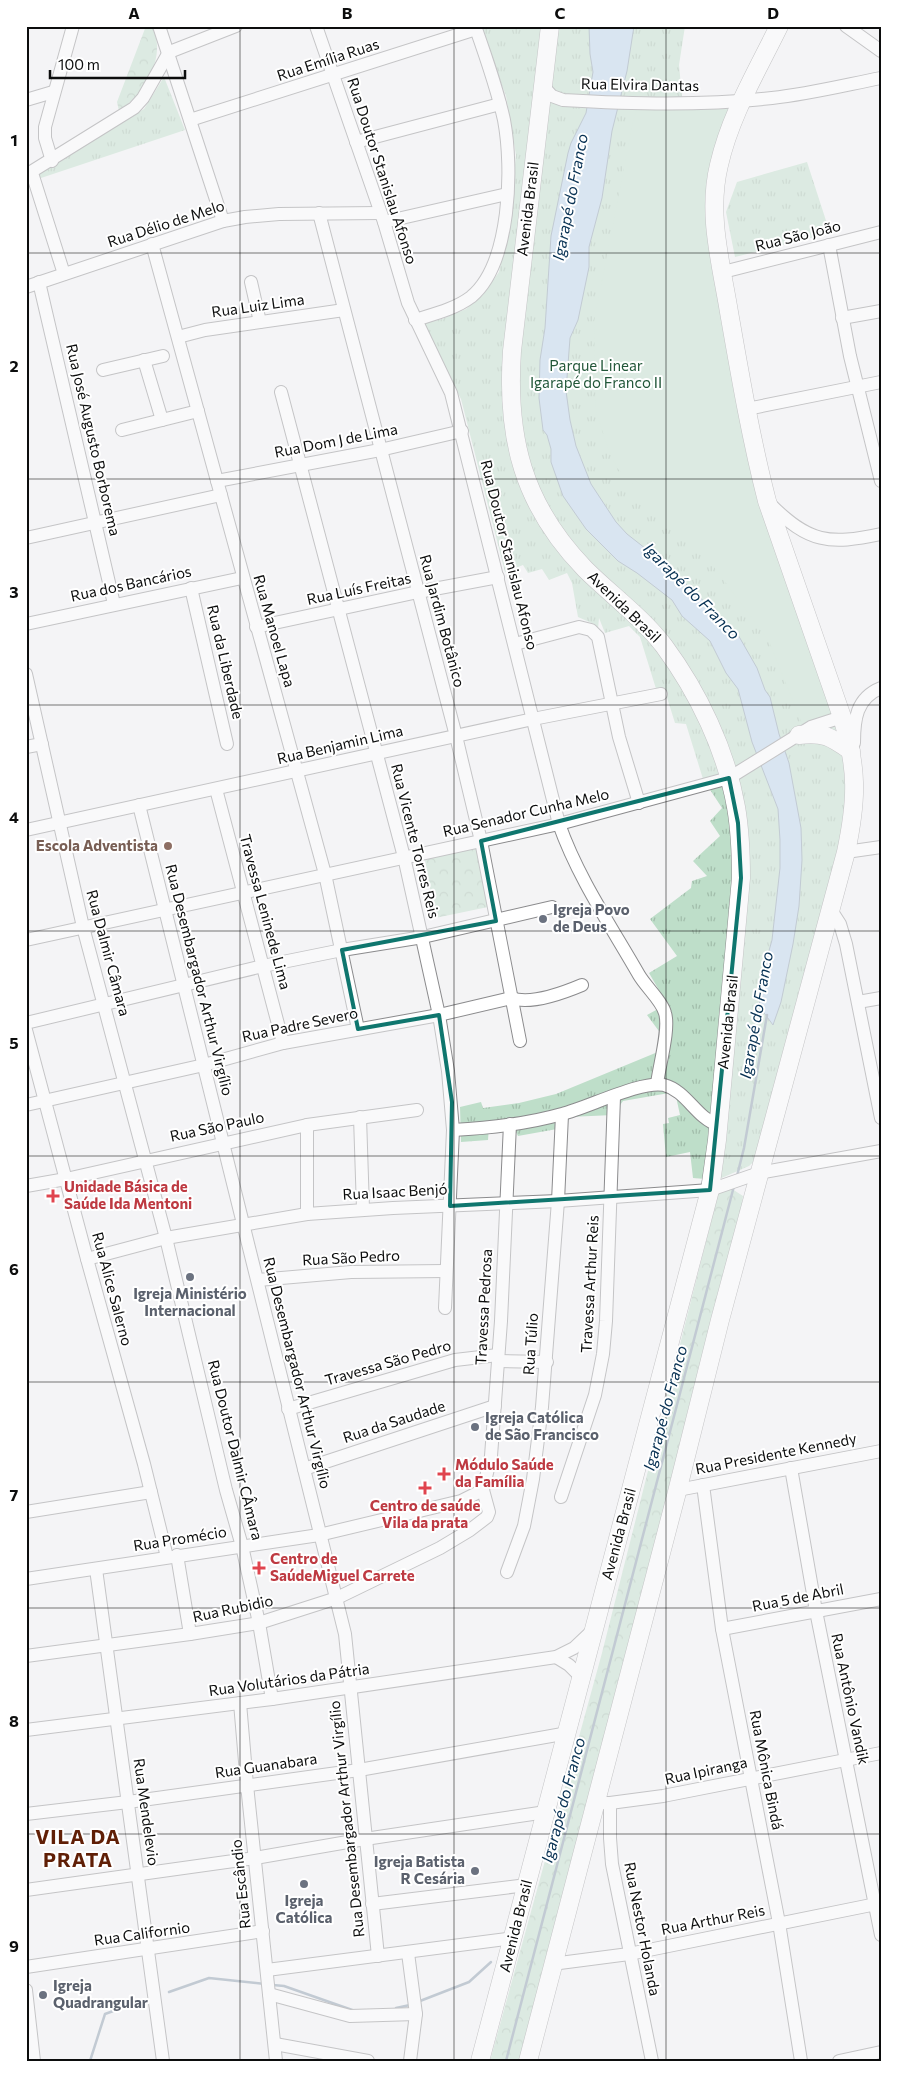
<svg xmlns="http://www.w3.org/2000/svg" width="907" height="2087" viewBox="0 0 907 2087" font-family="Commissioner,sans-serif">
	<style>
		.grass { fill: url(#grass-tufts) }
		.forest { fill: url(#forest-crowns) }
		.garden { fill: #bedec9 }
		.water { fill: #b9d3ec; stroke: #8598a9 }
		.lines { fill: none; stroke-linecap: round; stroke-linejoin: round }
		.stream { stroke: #8598a9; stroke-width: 2.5 }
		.minor-casing { stroke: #8b8b8d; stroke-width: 14 }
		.highway-casing { stroke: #8b8b8d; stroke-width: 19 }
		.minor { stroke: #fff; stroke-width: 12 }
		.highway { stroke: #fff; stroke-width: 18 }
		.marked { fill: none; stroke: #0f766e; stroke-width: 4; stroke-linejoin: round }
		.grid { fill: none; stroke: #0c0d0d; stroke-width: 1; stroke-opacity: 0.55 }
		.education-dot { fill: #8d6e63; stroke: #fff; stroke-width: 2 }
		.worship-dot { fill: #6b7280; stroke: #fff; stroke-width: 2 }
		.health-dot { fill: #e0444e; stroke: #fff; stroke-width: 2 }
		.labels { text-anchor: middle; stroke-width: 4; stroke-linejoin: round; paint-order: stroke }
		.street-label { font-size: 15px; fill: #0c0d0d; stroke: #fff }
		.park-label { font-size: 15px; fill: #225739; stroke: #fff }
		.education-label { font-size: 15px; font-weight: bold; fill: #785e54; stroke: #fff; text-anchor: end }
		.worship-label { font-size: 15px; font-weight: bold; fill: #5b616d; stroke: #fff; text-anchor: start }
		.health-label { font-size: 15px; font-weight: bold; fill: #be3a42; stroke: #fff; text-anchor: start }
		.water-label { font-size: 16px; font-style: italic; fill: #073153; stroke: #fff }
		.district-label { font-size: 20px; font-weight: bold; letter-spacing: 1px; fill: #601f06; stroke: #fff }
		.neatline { fill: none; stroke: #0c0d0d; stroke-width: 2 }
		.grid-label { font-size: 16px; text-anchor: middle; font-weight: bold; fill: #0c0d0d }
	</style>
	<defs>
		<pattern id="grass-tufts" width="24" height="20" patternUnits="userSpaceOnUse" patternTransform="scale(1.25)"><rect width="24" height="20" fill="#bedec9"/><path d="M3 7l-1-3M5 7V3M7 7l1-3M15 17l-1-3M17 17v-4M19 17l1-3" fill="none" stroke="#a2bdab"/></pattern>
		<pattern id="forest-crowns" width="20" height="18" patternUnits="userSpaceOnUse" patternTransform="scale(1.25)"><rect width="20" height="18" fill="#bedec9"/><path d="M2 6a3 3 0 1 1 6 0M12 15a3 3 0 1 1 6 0" fill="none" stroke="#a2bdab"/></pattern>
	</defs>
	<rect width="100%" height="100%" fill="#f4f4f5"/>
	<g class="grass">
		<path d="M480 26H685L679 65 683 107 734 106 711 162 738 388 836 716 846 774 844 845 761 1155 749 1166 717 1180 693 1178 690 1152 666 1157 663 1124 669 1123 668 1118 680 1115 675 1092 623 1101 613 1115 569 1117 557 1129 518 1136 514 1128 489 1127 488 1140 461 1142 460 1107 481 1102 483 1108 519 1103 556 1094 665 1049 667 1042 647 1015 667 1004 649 973 677 956 650 919 691 888 692 881 707 876 693 861 720 836 710 821 722 808 703 779 686 724 675 723 665 691 657 692 640 637 629 626 605 633 599 618 598 629 594 624 578 617 572 583 567 573 549 580 542 569 528 573 523 565 505 572 461 399 424 330 425 323 442 319 466 309 482 296 499 272 508 231 516 155 506 96Z"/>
		<path d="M164 77 185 130 26 183V176L144 109Z"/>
		<path d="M807 162 830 233 735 257 726 212 737 182Z"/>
	</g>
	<g class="forest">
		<path d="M146 26H152C154 32 157 39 157 45 158 72 139 97 119 111L117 102Z"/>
		<path d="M477 848 488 907 435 918 424 854Z"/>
		<path d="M729 1187 743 1196 739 1231 522 2061H490L602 1653 718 1194Z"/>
	</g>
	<path class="garden" d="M638 106 733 107C721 131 711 154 708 181L736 388 748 459 761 505 830 710 803 726 769 641 708 559 617 468 608 448 596 412 594 322 633 121Z"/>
	<path class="water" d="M589 26H634L627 71 612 131 602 198 589 247V267L578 320 570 338 566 391 570 420 576 446 591 484 616 522 627 534 664 563 737 633 757 668 765 690 770 697 779 734 789 763 801 828 802 860 799 906 793 944 781 1002 773 1025 759 1006 765 965 772 940 780 868V840L778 809 752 742 738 689 726 673 710 641 682 616 672 600 637 573 618 561 586 529 563 496 551 462V449L547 435 543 430 539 398 540 360 545 328 551 236 568 153 571 143 586 113 593 72 590 54Z"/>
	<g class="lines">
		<g class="stream">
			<path d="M737 1176 744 1148 767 1015"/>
			<path d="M273 1985 284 1986 355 2011"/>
			<path d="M169 1992 209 1978 265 1984"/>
			<path d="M420 2001 469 1982 491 1962"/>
			<path d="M396 2008 410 2005"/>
			<path d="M90 2061 105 2014 141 2001"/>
			<path d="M506 2061 734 1186"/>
		</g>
		<defs>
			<g id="minor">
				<path d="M159 26 223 221"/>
				<path d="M316 26 384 222 408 303 451 393 559 824C578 878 611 926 639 975 646 987 662 1001 665 1013 670 1029 659 1066 657 1084"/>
				<path d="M846 26 881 51"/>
				<path d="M542 85 552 96 563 100C632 104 703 106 772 98 809 94 845 85 881 78"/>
				<path d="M26 100 53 92"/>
				<path d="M190 120 476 29"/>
				<path d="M356 142 500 104"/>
				<path d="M52 161 45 138V127L73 26"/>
				<path d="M32 173 64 274"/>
				<path d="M26 175 134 108 143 98 168 54 172 51 236 26"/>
				<path d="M319 213 456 736 481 841 520 1041"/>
				<path d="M384 222 507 194"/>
				<path d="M152 244 325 874 358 1029"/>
				<path d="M829 245 850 356 881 481"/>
				<path d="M723 272 881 232"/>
				<path d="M39 282 114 604"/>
				<path d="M251 282 260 322"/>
				<path d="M26 287 223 221 245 217 279 214 380 213"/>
				<path d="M842 318 881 311"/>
				<path d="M415 320C434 314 455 309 471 297 511 264 513 168 504 120 497 88 486 57 475 26"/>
				<path d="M178 337 205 330 344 310"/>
				<path d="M144 360 162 420"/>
				<path d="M103 370 163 356"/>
				<path d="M281 392 404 857 439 1015 448 1071 453 1130 445 1308"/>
				<path d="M747 409 881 382"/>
				<path d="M122 430 198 411"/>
				<path d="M217 481 380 450 462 431"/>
				<path d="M770 504C809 543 829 545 881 534"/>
				<path d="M26 538 221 495"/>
				<path d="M191 588 227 744"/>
				<path d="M26 624 242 578"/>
				<path d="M256 627 418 592 498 577"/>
				<path d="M515 644 579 627 591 630 598 637 619 737 639 803"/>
				<path d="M26 674 83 927 166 1238 226 1490 242 1546 259 1623 272 1699"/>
				<path d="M854 743C854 720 856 698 881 688"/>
				<path d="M26 747 42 744"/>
				<path d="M216 789 283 1043"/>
				<path d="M139 805 345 1634 378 1956"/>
				<path d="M26 830 533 719 661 694"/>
				<path d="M846 852 881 847"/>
				<path d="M831 910 840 924 846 944 881 1118"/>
				<path d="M26 940 559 824 729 778 811 727 842 717"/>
				<path d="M858 1002 881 998"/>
				<path d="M26 1023 263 966 342 950 423 937 552 907"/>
				<path d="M26 1030 87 1259 144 1464 167 1557"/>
				<path d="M26 1105 204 1065 283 1043 439 1015 511 998C530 1005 563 993 582 985"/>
				<path d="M360 1117 363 1209"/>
				<path d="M453 1130C490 1128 527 1124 562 1114 587 1108 642 1080 664 1085 687 1091 696 1118 718 1125"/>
				<path d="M26 1186 66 1179 307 1125 417 1110"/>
				<path d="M307 1214V1125"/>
				<path d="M87 1259 166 1238 307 1214 393 1208 558 1201 710 1190 759 1173 881 1151"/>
				<path d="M258 1280 351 1272 446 1271"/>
				<path d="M498 1361 547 1362"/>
				<path d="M288 1409 455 1360 498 1355"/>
				<path d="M791 1468 816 1611 881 1935"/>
				<path d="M304 1469 495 1406"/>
				<path d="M703 1485 722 1629 779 1923 801 2061"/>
				<path d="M483 1490 491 1456 501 1321 510 1124"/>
				<path d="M678 1490 881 1451"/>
				<path d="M561 1497 595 1395 603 1354 606 1321 614 1097"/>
				<path d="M26 1512 151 1492"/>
				<path d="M177 1555 190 1634"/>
				<path d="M96 1569 163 2061"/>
				<path d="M507 1572 524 1526 533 1479 542 1407 558 1201 562 1115"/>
				<path d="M26 1579 319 1535 461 1501 483 1490"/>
				<path d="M722 1629 881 1599"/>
				<path d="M26 1656 190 1634 259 1623 337 1598 440 1548 470 1530 487 1517 489 1512 483 1490"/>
				<path d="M556 1657 569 1665 582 1678"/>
				<path d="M240 1703 247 1785 276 2061"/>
				<path d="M26 1730 272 1699 556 1657 574 1648 593 1630"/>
				<path d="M595 1803H610L663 1796 881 1753"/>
				<path d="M610 1803V1838L612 1864 652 2061"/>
				<path d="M26 1814 128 1802 359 1770 568 1733"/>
				<path d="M26 1890 255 1858 365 1839 546 1812"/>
				<path d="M372 1904 527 1885"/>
				<path d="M408 1953 416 2014 410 2061"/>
				<path d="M552 1964 629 1954 881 1903"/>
				<path d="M26 1967 263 1931"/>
				<path d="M267 1970 514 1938"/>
				<path d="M26 1990 34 2061"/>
				<path d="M269 1994 350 2016 416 2014"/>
				<path d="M275 2044 368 2061"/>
				<path d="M839 2061 881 2052"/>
			</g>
			<g id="highway">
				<path d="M799 735C824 732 831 737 851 751"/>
				<path d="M480 2061 710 1190 717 1140 741 878C741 854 740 830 736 807 726 750 698 692 664 646 641 616 611 595 585 569 523 505 506 438 512 351L550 26"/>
				<path d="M528 2061 676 1496 720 1320 846 852C857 800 858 769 842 717L767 501C751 439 740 375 729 312 721 263 707 214 719 165 730 116 757 71 779 26"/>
			</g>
		</defs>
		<use href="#minor" class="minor-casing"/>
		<use href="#highway" class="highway-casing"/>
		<use href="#minor" class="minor"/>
		<use href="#highway" class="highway"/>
	</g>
	<path d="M0 0H907V2087H0ZM729 778 738 823 741 878 710 1190 450 1206 452 1102 439 1015 358 1029 342 950 496 921 481 841Z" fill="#f4f4f5" fill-opacity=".55" fill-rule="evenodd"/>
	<path class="marked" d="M729 778 738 823 741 878 710 1190 450 1206 452 1102 439 1015 358 1029 342 950 496 921 481 841Z"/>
	<path class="grid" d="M240 26V2061M454 26V2061M666 26V2061M26 253H881M26 479H881M26 705H881M26 931H881M26 1156H881M26 1382H881M26 1608H881M26 1834H881"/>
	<circle class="education-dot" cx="168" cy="846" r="5"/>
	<g class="worship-dot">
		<circle cx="543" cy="919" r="5"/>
		<circle cx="190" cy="1277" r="5"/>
		<circle cx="475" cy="1427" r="5"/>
		<circle cx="475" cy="1871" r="5"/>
		<circle cx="304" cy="1884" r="5"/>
		<circle cx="43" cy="1995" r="5"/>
	</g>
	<g class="health-dot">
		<path d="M50.5 1188.5h5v5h5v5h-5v5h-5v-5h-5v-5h5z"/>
		<path d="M441.5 1466.5h5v5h5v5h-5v5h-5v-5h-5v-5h5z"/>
		<path d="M422.5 1480.5h5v5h5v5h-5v5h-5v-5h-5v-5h5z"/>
		<path d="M256.5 1560.5h5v5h5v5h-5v5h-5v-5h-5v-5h5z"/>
	</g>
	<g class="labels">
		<g class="street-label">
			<text transform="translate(328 60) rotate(-18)" y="5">Rua Emília Ruas</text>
			<text transform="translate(640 85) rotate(1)" y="5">Rua Elvira Dantas</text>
			<text transform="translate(382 171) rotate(72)" y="5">Rua Doutor Stanislau Afonso</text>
			<text transform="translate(528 209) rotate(-83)" y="5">Avenida Brasil</text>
			<text transform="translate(166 224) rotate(-18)" y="5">Rua Délio de Melo</text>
			<text transform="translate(798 236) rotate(-14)" y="5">Rua São João</text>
			<text transform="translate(258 306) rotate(-8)" y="5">Rua Luiz Lima</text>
			<text transform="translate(93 440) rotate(77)" y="5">Rua José Augusto Borborema</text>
			<text transform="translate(336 441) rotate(-11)" y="5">Rua Dom J de Lima</text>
			<text transform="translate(509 555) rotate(76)" y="5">Rua Doutor Stanislau Afonso</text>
			<text transform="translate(131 584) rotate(-12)" y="5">Rua dos Bancários</text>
			<text transform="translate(359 589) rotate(-12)" y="5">Rua Luís Freitas</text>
			<text transform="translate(624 607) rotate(44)" y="5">Avenida Brasil</text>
			<text transform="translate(442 621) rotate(75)" y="5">Rua Jardim Botânico</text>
			<text transform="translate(274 631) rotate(74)" y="5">Rua Manoel Lapa</text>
			<text transform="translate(225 662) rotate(77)" y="5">Rua da Liberdade</text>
			<text transform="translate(340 745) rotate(-13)" y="5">Rua Benjamin Lima</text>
			<text transform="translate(526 813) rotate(-13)" y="5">Rua Senador Cunha Melo</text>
			<text transform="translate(415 841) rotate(76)" y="5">Rua Vicente Torres Reis</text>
			<text transform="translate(265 912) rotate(75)" y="5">Travessa Leninede Lima</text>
			<text transform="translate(108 953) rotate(75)" y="5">Rua Dalmir Câmara</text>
			<text transform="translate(199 980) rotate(76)" y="5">Rua Desembargador Arthur Virgílio</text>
			<text transform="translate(728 1022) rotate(-84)" y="5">Avenida Brasil</text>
			<text transform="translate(300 1025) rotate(-12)" y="5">Rua Padre Severo</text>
			<text transform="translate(217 1127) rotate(-12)" y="5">Rua São Paulo</text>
			<text transform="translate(395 1192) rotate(-3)" y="5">Rua Isaac Benjó</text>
			<text transform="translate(351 1258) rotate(-3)" y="5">Rua São Pedro</text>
			<text transform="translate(590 1284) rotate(-87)" y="5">Travessa Arthur Reis</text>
			<text transform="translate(112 1289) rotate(75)" y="5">Rua Alice Salerno</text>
			<text transform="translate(484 1307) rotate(-87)" y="5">Travessa Pedrosa</text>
			<text transform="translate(531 1344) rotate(-86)" y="5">Rua Túlio</text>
			<text transform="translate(388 1363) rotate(-16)" y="5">Travessa São Pedro</text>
			<text transform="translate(297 1373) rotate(76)" y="5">Rua Desembargador Arthur Virgílio</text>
			<text transform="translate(394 1422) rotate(-18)" y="5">Rua da Saudade</text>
			<text transform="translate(235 1450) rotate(76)" y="5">Rua Doutor Dalmir CÂmara</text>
			<text transform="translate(776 1454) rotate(-11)" y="5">Rua Presidente Kennedy</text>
			<text transform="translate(619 1534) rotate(-75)" y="5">Avenida Brasil</text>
			<text transform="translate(180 1539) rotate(-9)" y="5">Rua Promécio</text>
			<text transform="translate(798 1598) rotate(-11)" y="5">Rua 5 de Abril</text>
			<text transform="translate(233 1609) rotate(-12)" y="5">Rua Rubidio</text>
			<text transform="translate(289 1680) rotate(-8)" y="5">Rua Volutários da Pátria</text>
			<text transform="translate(850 1699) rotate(78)" y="5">Rua Antônio Vandik</text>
			<text transform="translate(266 1766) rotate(-8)" y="5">Rua Guanabara</text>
			<text transform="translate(766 1770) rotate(79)" y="5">Rua Mônica Bindá</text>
			<text transform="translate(706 1771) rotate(-12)" y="5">Rua Ipiranga</text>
			<text transform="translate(146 1812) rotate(82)" y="5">Rua Mendelevio</text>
			<text transform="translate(347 1819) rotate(-96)" y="5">Rua Desembargador Arthur Virgílio</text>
			<text transform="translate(241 1884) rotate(-96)" y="5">Rua Escândio</text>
			<text transform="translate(713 1920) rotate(-11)" y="5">Rua Arthur Reis</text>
			<text transform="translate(516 1926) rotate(-76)" y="5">Avenida Brasil</text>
			<text transform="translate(642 1929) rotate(79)" y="5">Rua Nestor Holanda</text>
			<text transform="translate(142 1934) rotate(-8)" y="5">Rua Californio</text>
		</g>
		<g class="park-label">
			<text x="596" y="371">Parque Linear<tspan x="596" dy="17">Igarapé do Franco II</tspan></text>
		</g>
		<g class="education-label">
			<text x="158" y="851">Escola Adventista</text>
		</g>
		<g class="worship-label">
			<text x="553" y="915">Igreja Povo<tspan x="553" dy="17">de Deus</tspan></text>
			<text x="190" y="1299" text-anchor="middle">Igreja Ministério<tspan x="190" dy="17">Internacional</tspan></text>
			<text x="485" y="1423">Igreja Católica<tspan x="485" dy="17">de São Francisco</tspan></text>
			<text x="465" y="1867" text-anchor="end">Igreja Batista<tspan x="465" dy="17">R Cesária</tspan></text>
			<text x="304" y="1906" text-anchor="middle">Igreja<tspan x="304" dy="17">Católica</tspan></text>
			<text x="53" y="1991">Igreja<tspan x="53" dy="17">Quadrangular</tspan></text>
		</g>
		<g class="health-label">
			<text x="64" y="1192">Unidade Básica de<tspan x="64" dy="17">Saúde Ida Mentoni</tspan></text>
			<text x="455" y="1470">Módulo Saúde<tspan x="455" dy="17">da Família</tspan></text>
			<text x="425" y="1511" text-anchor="middle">Centro de saúde<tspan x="425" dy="17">Vila da prata</tspan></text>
			<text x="270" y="1564">Centro de<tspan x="270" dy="17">SaúdeMiguel Carrete</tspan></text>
		</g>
		<g class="water-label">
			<text transform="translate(570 197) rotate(-79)" y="6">Igarapé do Franco</text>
			<text transform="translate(692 591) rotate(45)" y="6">Igarapé do Franco</text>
			<text transform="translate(756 1015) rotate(-80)" y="6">Igarapé do Franco</text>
			<text transform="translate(665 1408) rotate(-75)" y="6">Igarapé do Franco</text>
			<text transform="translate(563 1800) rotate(-75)" y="6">Igarapé do Franco</text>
		</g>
		<g class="district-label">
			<text x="78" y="1844">VILA DA<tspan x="78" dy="23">PRATA</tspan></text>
		</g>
	</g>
	<rect width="907" height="2087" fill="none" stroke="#ffffff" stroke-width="55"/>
	<path d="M50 70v8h135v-8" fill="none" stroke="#0c0d0d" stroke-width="2.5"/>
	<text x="58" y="70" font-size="15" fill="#0c0d0d" stroke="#ffffff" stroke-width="4" paint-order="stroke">100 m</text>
	<rect x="28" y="28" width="852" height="2032" class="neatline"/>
	<g class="grid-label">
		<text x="134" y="19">A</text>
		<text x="347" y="19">B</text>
		<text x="560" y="19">C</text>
		<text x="773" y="19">D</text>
		<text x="14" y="146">1</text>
		<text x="14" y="372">2</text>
		<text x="14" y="598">3</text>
		<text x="14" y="823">4</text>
		<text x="14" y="1049">5</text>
		<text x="14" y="1275">6</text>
		<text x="14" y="1501">7</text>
		<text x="14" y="1727">8</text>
		<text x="14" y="1952">9</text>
	</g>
</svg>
